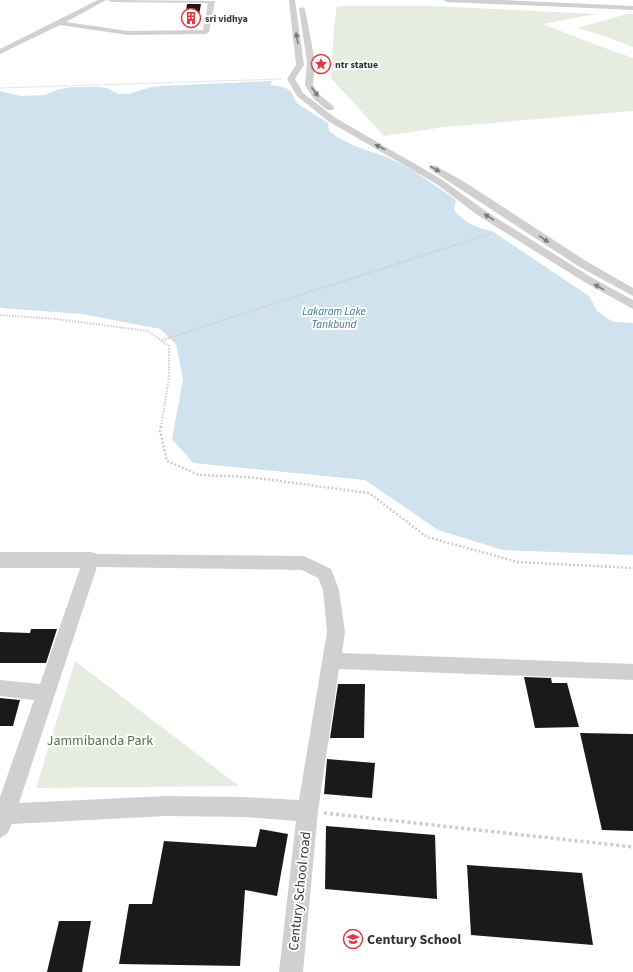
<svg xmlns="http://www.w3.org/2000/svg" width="633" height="972" viewBox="0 0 633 972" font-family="'Source Sans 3',sans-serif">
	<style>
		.green { fill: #e6ecdf }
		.water { fill: #cfe2ee }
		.building { fill: #1a1a1a }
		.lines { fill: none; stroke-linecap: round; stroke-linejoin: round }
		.path-far4 { stroke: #cdcdcd; stroke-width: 1; stroke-dasharray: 1 1; stroke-linecap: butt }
		.path-far3 { stroke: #cdcdcd; stroke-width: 1.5; stroke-dasharray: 1 1; stroke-linecap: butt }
		.path-far2 { stroke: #cdcdcd; stroke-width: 2; stroke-dasharray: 1.5 1.5; stroke-linecap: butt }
		.path-far1 { stroke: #cdcdcd; stroke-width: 2.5; stroke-dasharray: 2 2; stroke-linecap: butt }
		.path { stroke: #cdcdcd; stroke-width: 3.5; stroke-dasharray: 3 3; stroke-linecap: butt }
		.minor { fill: #d0d0d0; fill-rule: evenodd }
		.tertiary { fill: #d0d0d0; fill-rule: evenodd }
		.oneway { fill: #7a7a7a }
		.labels { text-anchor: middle; stroke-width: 4; stroke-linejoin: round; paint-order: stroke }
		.far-poi-label { font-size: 10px; font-weight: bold; fill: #333; stroke: #fff; text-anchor: start }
		.far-water-label { font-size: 11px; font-style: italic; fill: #3f7597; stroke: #fff }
		.near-park-label { font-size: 14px; fill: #56703f; stroke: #fff }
		.near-street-label { font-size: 14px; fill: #333; stroke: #fff }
		.near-poi-label { font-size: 14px; font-weight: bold; fill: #333; stroke: #fff; text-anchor: start }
	</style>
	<rect width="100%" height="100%" fill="#fff"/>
	<g class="green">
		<path d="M337 6H431L596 14 543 24 591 43 633 58V111L444 127 384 136 331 78 334 28Z"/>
		<path d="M627 14H633V47L607 37 577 28Z"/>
		<path d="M75 661 239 786 36 788Z"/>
	</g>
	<path class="water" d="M272 81 270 85C277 86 286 86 291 92 294 96 294 100 298 104L328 123 329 131 337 137 357 147 387 157 414 171 456 200 454 210C464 222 476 228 492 231L589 296 597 311 613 322 633 323V555L503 550 438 530 365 480 193 463 172 439 183 379 176 344 160 329 82 314 0 308V91L21 96 45 95 60 89 72 87H99L107 88 119 94H128L151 87 161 86Z"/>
	<g class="building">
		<path d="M187 4H201L198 21H185Z"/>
		<path d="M31 629H57L46 663H0V632L30 633Z"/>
		<path d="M524 677 551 678 552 683H567L579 727 535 728Z"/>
		<path d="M338 684H365L364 738H330Z"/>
		<path d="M0 698 20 700 13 726H0Z"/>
		<path d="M580 733 633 734V831L602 830Z"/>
		<path d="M327 759 375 763 372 798 324 794Z"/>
		<path d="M326 826 435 835 437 899 325 889Z"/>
		<path d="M260 829 288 834 277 896 245 890 240 966 119 964 129 904H152L164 841 256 847Z"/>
		<path d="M467 865 582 873 593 945 471 935Z"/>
		<path d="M59 921H91L82 972H47Z"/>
	</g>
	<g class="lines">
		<path class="path-far4" d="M0 88 281 79"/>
		<path class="path-far3" d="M452 246 492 233"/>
		<g class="path-far2">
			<path d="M0 315 56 319 148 331 169 346V377L161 427"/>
			<path d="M162 340 455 245"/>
		</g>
		<path class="path-far1" d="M161 426 160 431 167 461 199 475 249 477 369 493 427 537 518 562 633 568"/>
		<path class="path" d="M324 813 633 847"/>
		<g class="minor">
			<path d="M98 0H106L66 22 128 31 203 30 208 3 111 2 108 0 215 1 209 32 206 34 128 35 60 25 0 54V49Z"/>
			<path d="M289 0H295L304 65 295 79 303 93 334 117 441 179 487 212 594 279 633 300V309L586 283 479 216 435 183 328 121 297 96 287 79 296 65Z"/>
			<path d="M302 7 305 9 315 62 313 85 320 95 333 106 334 108 333 110H327L314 99 305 85 307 62 299 9Z"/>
			<path d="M434 165 463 181 586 261 633 288V296L578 266 431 170 429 168Z"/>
			<path d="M91 554 304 556 331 569 333 574 339 590 345 632 342 653 633 664V680L339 669 318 811 303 972H279L296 821 243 817 166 816 12 824 7 834 0 838V797L34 700 0 696V680L40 684 83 560 85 555ZM97 567 302 570 318 578 323 590 327 632 299 800 243 797 166 796 19 803Z"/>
		</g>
		<g class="tertiary">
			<path d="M443 0H503L633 6V10L447 2Z"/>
			<path d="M0 552H91L98 554 101 560 98 566 91 568H0Z"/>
		</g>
	</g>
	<defs><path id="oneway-solid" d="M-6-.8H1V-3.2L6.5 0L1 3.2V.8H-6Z"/></defs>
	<g class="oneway">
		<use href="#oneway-solid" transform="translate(297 38) rotate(-100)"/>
		<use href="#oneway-solid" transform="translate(315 92) rotate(53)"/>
		<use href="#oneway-solid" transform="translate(380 147) rotate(-152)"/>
		<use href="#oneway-solid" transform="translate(435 169) rotate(30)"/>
		<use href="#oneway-solid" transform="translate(489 217) rotate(-148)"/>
		<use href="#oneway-solid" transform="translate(544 239) rotate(34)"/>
		<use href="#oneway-solid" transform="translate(599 287) rotate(-151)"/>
	</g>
	<defs>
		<symbol id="building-ring" viewBox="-11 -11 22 22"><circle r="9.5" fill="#fff" stroke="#e63946" stroke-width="1.5"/><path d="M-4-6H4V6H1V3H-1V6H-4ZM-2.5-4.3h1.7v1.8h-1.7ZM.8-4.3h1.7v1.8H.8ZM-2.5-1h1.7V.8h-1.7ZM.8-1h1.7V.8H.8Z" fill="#e63946"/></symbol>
		<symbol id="sight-ring" viewBox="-11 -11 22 22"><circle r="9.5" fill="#fff" stroke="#e63946" stroke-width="1.5"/><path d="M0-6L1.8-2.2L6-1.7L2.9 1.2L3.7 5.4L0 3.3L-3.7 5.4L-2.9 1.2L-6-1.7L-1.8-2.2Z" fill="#e63946"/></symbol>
		<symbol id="school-ring" viewBox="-11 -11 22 22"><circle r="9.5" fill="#fff" stroke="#e63946" stroke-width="1.5"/><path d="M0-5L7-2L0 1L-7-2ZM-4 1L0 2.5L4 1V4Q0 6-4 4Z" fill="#e63946"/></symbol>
	</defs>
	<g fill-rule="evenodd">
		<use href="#building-ring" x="180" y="7" width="22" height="22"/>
		<use href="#sight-ring" x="310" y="53" width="22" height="22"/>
		<use href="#school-ring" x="342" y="928" width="22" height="22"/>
	</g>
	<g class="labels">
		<g class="far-poi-label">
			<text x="205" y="22">sri vidhya</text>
			<text x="335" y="68">ntr statue</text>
		</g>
		<g class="far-water-label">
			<text x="334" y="315">Lakaram Lake<tspan x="334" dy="13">Tankbund</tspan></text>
		</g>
		<g class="near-park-label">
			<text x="100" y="745">Jammibanda Park</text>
		</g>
		<g class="near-street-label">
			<text transform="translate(299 891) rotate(-84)" y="5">Century School road</text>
		</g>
		<g class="near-poi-label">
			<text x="367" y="944">Century School</text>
		</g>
	</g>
</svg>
